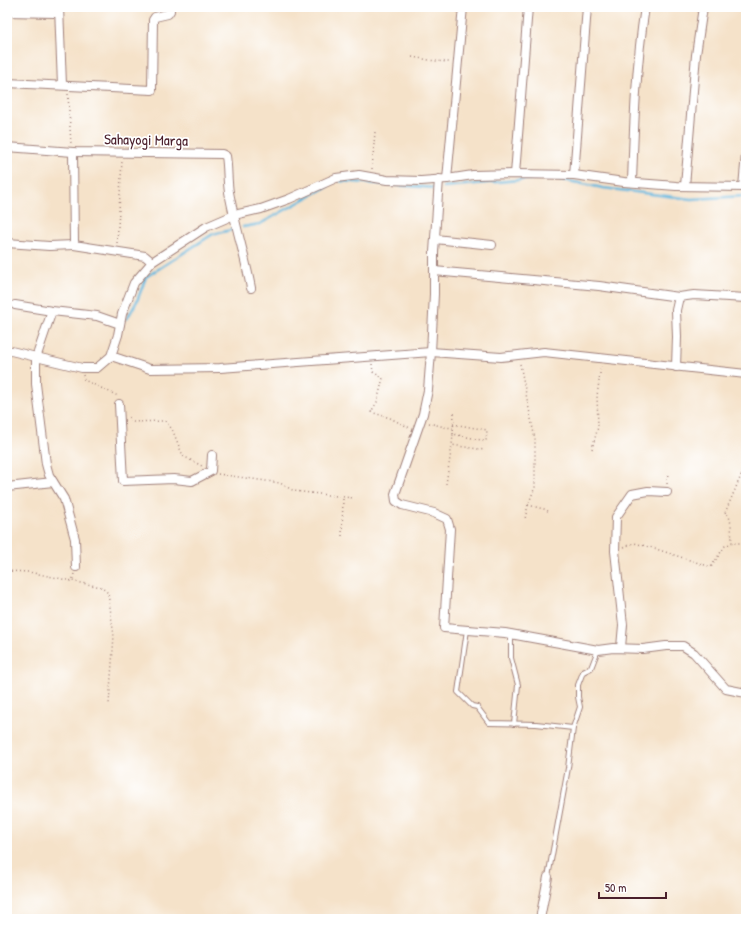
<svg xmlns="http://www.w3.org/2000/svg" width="753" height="926" viewBox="0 0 753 926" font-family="'Patrick Hand',sans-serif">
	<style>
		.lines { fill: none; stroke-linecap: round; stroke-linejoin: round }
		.stream { stroke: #63b8df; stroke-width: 2.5 }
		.service-casing { stroke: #a0807a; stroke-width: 6 }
		.minor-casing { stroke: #a0807a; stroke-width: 10 }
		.path { stroke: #a0807a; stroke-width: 1.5; stroke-dasharray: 1 3; stroke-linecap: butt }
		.service { stroke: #fff; stroke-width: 4 }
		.minor { stroke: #fff; stroke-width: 8 }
		.labels { text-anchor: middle; stroke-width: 3.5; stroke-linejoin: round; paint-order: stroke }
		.street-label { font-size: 15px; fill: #4a1f2b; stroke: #fff }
	</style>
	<rect width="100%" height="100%" fill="#fff"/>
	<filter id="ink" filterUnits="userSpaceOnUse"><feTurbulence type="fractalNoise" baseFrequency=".025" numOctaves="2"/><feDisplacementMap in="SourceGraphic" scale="8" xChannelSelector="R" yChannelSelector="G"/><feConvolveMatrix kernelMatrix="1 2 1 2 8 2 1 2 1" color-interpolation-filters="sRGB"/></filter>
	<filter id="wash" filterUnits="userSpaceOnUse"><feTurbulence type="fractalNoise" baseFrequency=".012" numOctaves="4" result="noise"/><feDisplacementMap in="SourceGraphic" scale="16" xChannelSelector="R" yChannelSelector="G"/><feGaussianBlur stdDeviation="0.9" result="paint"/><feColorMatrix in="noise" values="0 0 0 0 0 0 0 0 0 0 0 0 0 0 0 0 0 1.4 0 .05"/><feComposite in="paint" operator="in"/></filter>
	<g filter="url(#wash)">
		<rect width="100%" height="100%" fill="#f5e2c9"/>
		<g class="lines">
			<g class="stream">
				<path d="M554 178 603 188 691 199 746 196"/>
				<path d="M340 181 435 188"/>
				<path d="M443 187 541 178"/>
				<path d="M243 227 260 224 328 186"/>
				<path d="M127 319 137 301 146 277 213 234 236 229"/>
			</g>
		</g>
	</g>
	<g filter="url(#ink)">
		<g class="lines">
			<defs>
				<g id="service">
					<path d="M467 630 458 692 472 706 477 707 489 723 536 724 573 728"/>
					<path d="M511 634V658L518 685 514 724"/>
					<path d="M548 877 568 768 573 728 580 707 578 697V685L583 672 591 668 598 650"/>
				</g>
				<g id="minor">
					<path d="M59 7 62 85"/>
					<path d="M7 12 55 13 59 12"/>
					<path d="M7 83 152 90 153 20 155 17 168 14 170 11V7"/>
					<path d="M7 147 73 152 222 154 226 156C228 168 227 180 229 192 235 225 245 256 251 288"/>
					<path d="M73 152 74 245 145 256 152 262"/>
					<path d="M515 174 528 7"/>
					<path d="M574 175 587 7"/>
					<path d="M439 179 434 252V294L431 352 428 390 423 414 395 494 396 501 402 505 434 513 447 519 450 529 444 628 505 633 598 650 613 648 643 649 666 646H683L694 653 726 689 746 693"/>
					<path d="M447 179 463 7"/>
					<path d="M632 182C634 124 636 65 645 7"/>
					<path d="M685 186 696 55 703 7"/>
					<path d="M743 187 746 154"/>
					<path d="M435 239 492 245"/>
					<path d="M7 243 49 246 74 245"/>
					<path d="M434 271 599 286 679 297 694 295 746 298"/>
					<path d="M15 305 52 311 97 316 120 324"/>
					<path d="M52 311 36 358V384L46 464 49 475 64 499 75 539 76 567"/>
					<path d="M7 350 82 368H97L111 356 118 335 122 314 134 283 152 262 206 227 234 215 261 209 289 199 336 178 359 175 387 180 421 181 447 179 473 175 515 174 574 175 624 182 676 186 746 187"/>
					<path d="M111 356 150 369 220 368 431 352 501 357 544 352 746 374"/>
					<path d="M676 367 677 337 676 310 679 297"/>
					<path d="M119 404 123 481 174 479 192 481 211 471 212 455"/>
					<path d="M7 487 53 482"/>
					<path d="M621 647 623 625 615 551 616 517 632 494 648 491 667 492"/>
					<path d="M540 919 548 877"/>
				</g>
			</defs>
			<use href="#service" class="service-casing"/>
			<use href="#minor" class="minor-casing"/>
			<g class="path">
				<path d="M412 57 435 61 449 62"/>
				<path d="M68 94 71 144"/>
				<path d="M372 169 375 132"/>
				<path d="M117 243 122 161"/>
				<path d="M372 364 373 372 383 378 377 402 371 412 390 418 410 428"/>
				<path d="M520 364 535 439V487L528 505 525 519"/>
				<path d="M83 375 84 380 116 395 117 397"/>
				<path d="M129 417 130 422 165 421 172 429 183 456 202 466"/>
				<path d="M429 423 444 427 453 428"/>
				<path d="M453 424 487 430 486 441 453 434 452 445 484 450"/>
				<path d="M453 434 454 413"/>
				<path d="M592 449 598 427 597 396 601 366"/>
				<path d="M746 464 725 513 729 516 731 524 732 543H746"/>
				<path d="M218 474 280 483 294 491 353 498"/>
				<path d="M446 484 452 445"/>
				<path d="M667 484 668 472"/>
				<path d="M528 505 544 509 550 512"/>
				<path d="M342 536 343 497"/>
				<path d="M624 547 634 543 653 548 711 567 725 546 732 543"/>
				<path d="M7 571 29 572 72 581"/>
				<path d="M74 574 72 581 101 587 108 593 114 636 109 704"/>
			</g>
			<use href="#service" class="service"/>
			<use href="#minor" class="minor"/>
		</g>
	</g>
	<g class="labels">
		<g class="street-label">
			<text transform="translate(146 140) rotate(1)" y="5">Sahayogi Marga</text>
		</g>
	</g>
	<rect width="753" height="926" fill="none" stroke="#fff" stroke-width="24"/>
	<path d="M599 892v6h67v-6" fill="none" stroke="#4a1f2b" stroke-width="2"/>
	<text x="605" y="892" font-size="12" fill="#4a1f2b" stroke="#ffffff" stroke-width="3" paint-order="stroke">50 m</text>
</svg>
